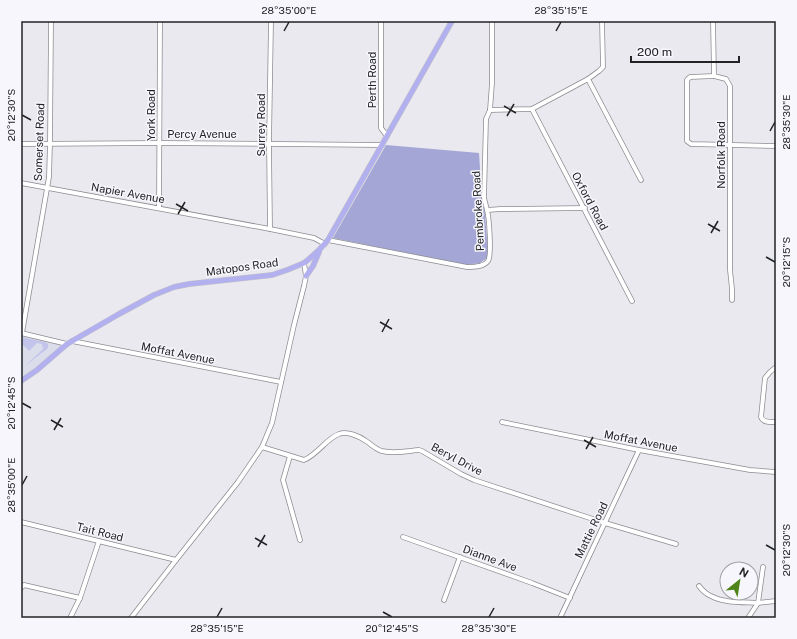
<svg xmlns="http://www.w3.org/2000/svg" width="797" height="639" viewBox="0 0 797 639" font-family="'Public Sans',sans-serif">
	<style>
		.built { fill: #dcddea }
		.green { fill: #c2c4ec }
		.forest { fill: #a4a6d6 }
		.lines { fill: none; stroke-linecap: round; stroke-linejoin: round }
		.minor-casing { stroke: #8c8c91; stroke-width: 5.5 }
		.major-casing { stroke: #c6c6c6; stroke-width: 6 }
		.minor { stroke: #fff; stroke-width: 4 }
		.major { stroke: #b3b0ef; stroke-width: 5 }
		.ticks { fill: none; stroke: #222325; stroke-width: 1.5 }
		.labels { text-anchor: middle; stroke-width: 3; stroke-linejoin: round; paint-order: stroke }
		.street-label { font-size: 11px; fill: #222325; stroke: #f6f6fc }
		.neatline { fill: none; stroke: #222325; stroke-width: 1.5 }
		.ticks-label { font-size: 10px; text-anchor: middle; fill: #222325 }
	</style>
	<rect width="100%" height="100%" fill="#e9e9ef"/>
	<path class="built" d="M21 335 64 345 35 370 21 379Z"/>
	<path class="green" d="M21 337 45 342 48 344V348L25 366 43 349 42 344 37 343 29 351 21 343Z"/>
	<path class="forest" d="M386 145 479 153 482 200 485 214 488 252 487 258 480 263 466 265 333 238Z"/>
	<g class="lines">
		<defs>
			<g id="minor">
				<path d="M381 21V128L387 136"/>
				<path d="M713 21 714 76 726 79 730 86V270L732 289V300"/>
				<path d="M714 76 690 77 687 80V141L691 144 776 146"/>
				<path d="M588 79 641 180"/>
				<path d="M532 109 632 301"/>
				<path d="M490 110 532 109 588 79 599 71 603 67 602 21"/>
				<path d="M21 144 160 143 382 145"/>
				<path d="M21 183 270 229 314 238 325 244"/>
				<path d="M159 208 160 21"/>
				<path d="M487 210 501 209 585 208"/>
				<path d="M270 229 269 144 271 21"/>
				<path d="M328 240 467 267C474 267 484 267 488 261 492 255 489 217 487 210 486 206 485 202 484 198L486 119 490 110 492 83V21"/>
				<path d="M21 333 67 344"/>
				<path d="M22 333 49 177 50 143 51 21"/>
				<path d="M72 341 281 382"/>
				<path d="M776 367 770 372 765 378 761 417C763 423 771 422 776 422"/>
				<path d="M502 422 639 450 750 470 776 472"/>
				<path d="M262 447 304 460C317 455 327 438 339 434 347 431 359 436 366 441 371 444 375 449 382 451 394 454 407 451 419 450L422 451 461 474 474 480 605 523 676 544"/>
				<path d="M290 456 283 480 300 540"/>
				<path d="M21 522 176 560"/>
				<path d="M403 537 532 583 570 598"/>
				<path d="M699 586C702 590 706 594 711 596 723 603 744 602 758 603L763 567"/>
				<path d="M21 588 24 585 80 598"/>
				<path d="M444 600 460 557"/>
				<path d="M70 618 80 598 99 541"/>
				<path d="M131 618 176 560 238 482 262 447 272 423 294 325 304 286 306 276 304 263"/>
				<path d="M560 618 639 450"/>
				<path d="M748 618 758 603 776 601"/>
			</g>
			<g id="major">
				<path d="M306 276 313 266 319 252"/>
				<path d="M21 381 37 370 67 344 119 314 154 295 174 287 189 284 272 275 287 270 304 263 309 259 319 250 328 240 452 21"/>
			</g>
		</defs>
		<use href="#minor" class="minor-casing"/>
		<use href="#major" class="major-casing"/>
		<use href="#minor" class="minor"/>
		<use href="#major" class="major"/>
	</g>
	<path class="ticks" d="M284 31 289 22M556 31 561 22M504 106 516 113M22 115 31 120M507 116 514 104M770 131 775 122M176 204 188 211M178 214 185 202M708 224 720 231M711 233 718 221M766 257 775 262M380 322 392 329M382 332 389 319M22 403 31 408M51 420 63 427M54 430 61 418M584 440 596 447M586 449 593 437M22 485 27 476M255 538 267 545M766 545 775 550M258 547 265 535M383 612 392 617M217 617 222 608M489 617 494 608"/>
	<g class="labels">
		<g class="street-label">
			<text transform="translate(372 80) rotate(-90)" y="4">Perth Road</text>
			<text transform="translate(151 115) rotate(-90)" y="4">York Road</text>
			<text transform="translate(261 125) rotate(-90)" y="4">Surrey Road</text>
			<text x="202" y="138">Percy Avenue</text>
			<text transform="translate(39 142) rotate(-88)" y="4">Somerset Road</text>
			<text transform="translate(721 155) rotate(-90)" y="4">Norfolk Road</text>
			<text transform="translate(128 193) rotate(10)" y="4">Napier Avenue</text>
			<text transform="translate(590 201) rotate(62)" y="4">Oxford Road</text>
			<text transform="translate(478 211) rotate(-93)" y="4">Pembroke Road</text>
			<text transform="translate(242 267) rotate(-8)" y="4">Matopos Road</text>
			<text transform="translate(178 353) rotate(11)" y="4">Moffat Avenue</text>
			<text transform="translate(641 441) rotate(11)" y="4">Moffat Avenue</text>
			<text transform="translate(457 459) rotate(28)" y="4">Beryl Drive</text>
			<text transform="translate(591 530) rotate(-64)" y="4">Mattie Road</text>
			<text transform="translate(100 532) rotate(14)" y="4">Tait Road</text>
			<text transform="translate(490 558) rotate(20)" y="4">Dianne Ave</text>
		</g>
	</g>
	<rect width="797" height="639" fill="none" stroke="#f6f6fc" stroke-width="44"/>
	<g transform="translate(739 581) rotate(30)"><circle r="19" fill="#f6f6fc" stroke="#a1a2a6"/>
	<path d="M0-3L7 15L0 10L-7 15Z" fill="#4f841a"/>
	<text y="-6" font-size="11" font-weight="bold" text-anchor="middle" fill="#222325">N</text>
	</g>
	<path d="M631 56v6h108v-6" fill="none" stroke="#222325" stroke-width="2"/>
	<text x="637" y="56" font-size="12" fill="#222325" stroke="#f6f6fc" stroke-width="3" paint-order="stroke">200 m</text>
	<rect x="22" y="22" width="753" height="595" class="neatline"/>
	<g class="ticks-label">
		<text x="289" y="14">28°35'00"E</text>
		<text x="561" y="14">28°35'15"E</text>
		<text transform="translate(11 115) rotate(-90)" y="4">20°12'30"S</text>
		<text transform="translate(786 122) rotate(-90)" y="4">28°35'30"E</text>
		<text transform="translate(786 262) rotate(-90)" y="4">20°12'15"S</text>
		<text transform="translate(11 403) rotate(-90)" y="4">20°12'45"S</text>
		<text transform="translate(11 485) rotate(-90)" y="4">28°35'00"E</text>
		<text transform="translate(786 550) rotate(-90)" y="4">20°12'30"S</text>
		<text x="217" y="632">28°35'15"E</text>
		<text x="392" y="632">20°12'45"S</text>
		<text x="489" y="632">28°35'30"E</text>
	</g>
</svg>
